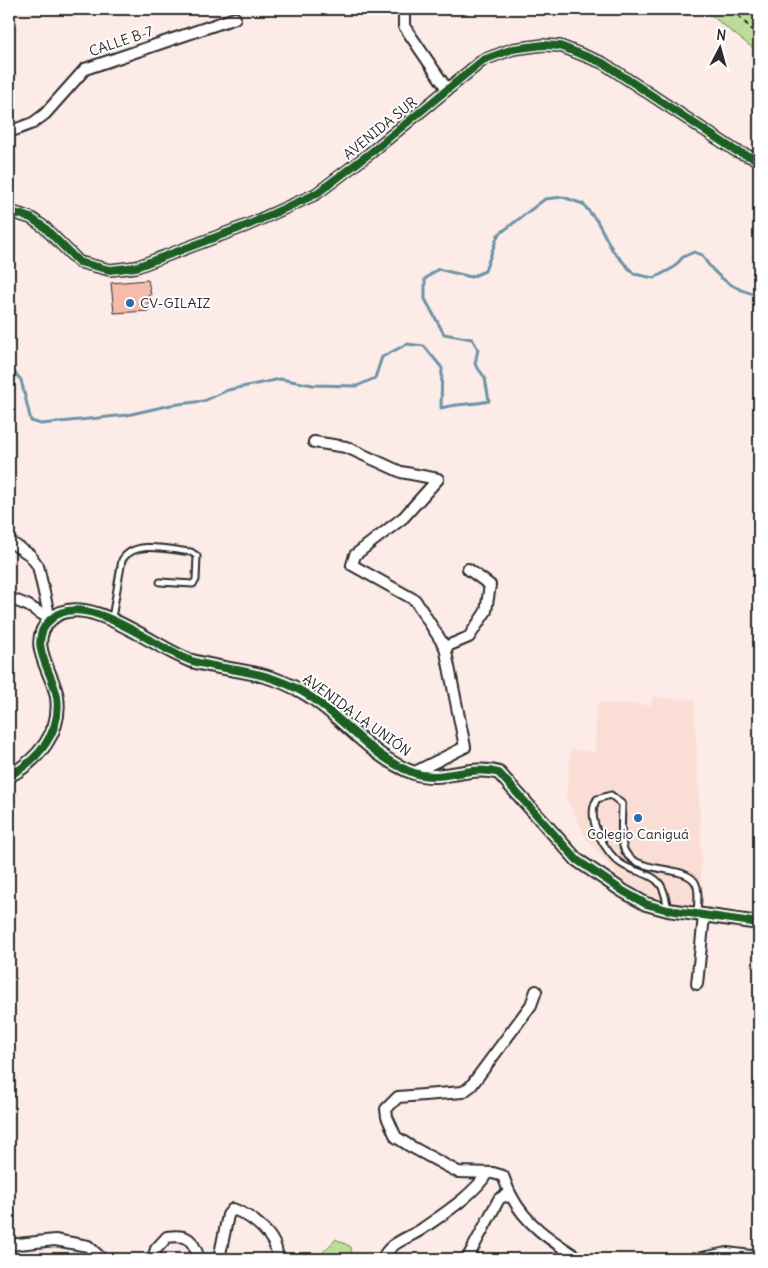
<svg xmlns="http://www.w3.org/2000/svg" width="768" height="1268" viewBox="0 0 768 1268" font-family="Delius,sans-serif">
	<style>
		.built { fill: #faddd4 }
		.green { fill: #bcdd97; stroke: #748461 }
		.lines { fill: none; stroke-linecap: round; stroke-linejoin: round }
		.stream { stroke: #6d93a7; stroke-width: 3 }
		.building { fill: #f5bcab; stroke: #2b2b2b }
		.service-casing { stroke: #2b2b2b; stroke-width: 9 }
		.minor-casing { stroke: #2b2b2b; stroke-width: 14 }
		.tertiary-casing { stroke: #2b2b2b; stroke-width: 16 }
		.path { stroke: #2b2b2b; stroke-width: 2; stroke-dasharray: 5 4; stroke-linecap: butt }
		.service { stroke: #fff; stroke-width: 5 }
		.minor { stroke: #fff; stroke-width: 10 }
		.tertiary { stroke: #fff; stroke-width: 12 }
		.cycleway-casing { stroke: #fff; stroke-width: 11 }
		.cycleway { stroke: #1b5e20; stroke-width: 8 }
		.poi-dot { fill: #1f6fb2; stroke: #fff; stroke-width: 2 }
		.labels { text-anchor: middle; stroke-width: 4; stroke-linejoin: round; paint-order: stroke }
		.street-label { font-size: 14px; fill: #2b2b2b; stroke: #fff }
		.poi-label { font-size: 14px; fill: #2b2b2b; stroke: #fff; text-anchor: start }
	</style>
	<rect width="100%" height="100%" fill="#fcebe6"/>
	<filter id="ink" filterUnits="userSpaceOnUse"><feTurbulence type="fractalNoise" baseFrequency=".02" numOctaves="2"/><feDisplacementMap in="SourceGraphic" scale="10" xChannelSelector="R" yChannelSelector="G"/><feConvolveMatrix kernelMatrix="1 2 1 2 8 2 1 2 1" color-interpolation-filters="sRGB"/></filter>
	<g filter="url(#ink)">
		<path class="built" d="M652 697 694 700 701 844V908L656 898 624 882 586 838 566 798 571 750 595 752 597 703 652 705Z"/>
		<g class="green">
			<path d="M703 9H759V53Z"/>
			<path d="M336 1239 351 1247 352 1259H316Z"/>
		</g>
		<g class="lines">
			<path class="stream" d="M9 366 21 380 31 421 41 424 127 415 171 405 204 401 228 390 280 379 313 385 357 386 375 378 382 357 407 344 424 346 442 368 441 408C458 403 472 405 489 401L485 378 475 364 478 349 472 339 444 334 425 299V279L438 269 471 277 485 271 498 235 545 199 563 197 583 204 597 221 613 251 634 274 654 278 673 268 683 257 694 252 702 255C714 276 735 291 759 295"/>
		</g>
		<path class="building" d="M148 280 151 295 147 296 149 311 114 313 111 283Z"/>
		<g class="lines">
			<defs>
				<g id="service">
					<path d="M112 618 122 560C135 539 170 550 191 552L197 556 196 580 193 584 160 582"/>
					<path d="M668 909C666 901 665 890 660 884 652 873 634 872 623 865 605 854 585 818 597 799L611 795 622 804C622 817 620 832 623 846 629 876 688 863 696 884 700 892 697 906 697 915"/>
				</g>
				<g id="minor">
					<path d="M406 9 404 13V26L447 89"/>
					<path d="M9 132 33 123 45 114 85 69 235 18"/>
					<path d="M9 211 31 218 44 227 79 262 110 270 136 267 248 225 316 194 369 154 483 60 513 49 543 45 560 46 603 63 736 151 759 160"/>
					<path d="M314 442 346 447 401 472 438 479 404 517 355 555 352 565 415 600 445 647 465 747 413 773"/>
					<path d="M9 541 30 555 38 566 50 619"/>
					<path d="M9 598 27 605 50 619"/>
					<path d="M445 647 469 637 486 611 490 585 468 569"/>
					<path d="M697 984 704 916"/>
					<path d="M536 991 531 1005 471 1086 463 1092 398 1097 386 1109 387 1117 396 1137 410 1146 458 1172 493 1173 503 1176C506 1183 508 1191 512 1197 527 1226 554 1242 580 1259"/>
					<path d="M9 1245 55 1240 88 1246 102 1259"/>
					<path d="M153 1259 156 1249 167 1237C188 1234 193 1239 199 1259"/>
					<path d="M219 1259 228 1215 233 1209C252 1216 279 1237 277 1259"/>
					<path d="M383 1259C388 1243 409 1238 422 1229 442 1215 476 1193 487 1173"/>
					<path d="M467 1259 499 1199 504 1196 511 1197"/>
					<path d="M696 1259 727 1253 759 1257"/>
				</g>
				<path id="tertiary" d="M9 776C38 760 62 732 57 697 53 672 26 643 50 620 84 586 158 651 192 661 231 672 262 669 301 691 341 713 369 757 414 773 442 783 471 764 499 773L577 860 623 891 646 904 668 910 759 923"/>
			</defs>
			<use href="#service" class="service-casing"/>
			<use href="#minor" class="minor-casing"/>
			<use href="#tertiary" class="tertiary-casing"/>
			<path class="path" d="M732 9 759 37"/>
			<use href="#service" class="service"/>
			<use href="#minor" class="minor"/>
			<use href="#tertiary" class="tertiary"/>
			<defs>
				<g id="cycleway">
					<path d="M9 211 31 218 44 227 79 262 110 270 136 267 248 225 316 194 369 154 483 60 513 49 543 45 560 46 603 63 736 151 759 160"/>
					<path d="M9 776C38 760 62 732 57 697 53 672 26 643 50 620 84 586 158 651 192 661 231 672 262 669 301 691 341 713 369 757 414 773 442 783 471 764 499 773L577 860 623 891 646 904 668 910 759 923"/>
				</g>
			</defs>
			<use href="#cycleway" class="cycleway-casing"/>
			<use href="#cycleway" class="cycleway"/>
		</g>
	</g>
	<g class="poi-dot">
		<circle cx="130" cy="303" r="5"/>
		<circle cx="638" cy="818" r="5"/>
	</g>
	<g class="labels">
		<g class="street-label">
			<text transform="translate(121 41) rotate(-19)" y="5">CALLE B-7</text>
			<text transform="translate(380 128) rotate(-39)" y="5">AVENIDA SUR</text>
			<text transform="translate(357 715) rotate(36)" y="5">AVENIDA LA UNIÓN</text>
		</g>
		<g class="poi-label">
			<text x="140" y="308">CV-GILAIZ</text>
			<text x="638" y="839" text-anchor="middle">Colegio Caniguá</text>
		</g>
	</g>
	<rect width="768" height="1268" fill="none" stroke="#fff" stroke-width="30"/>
	<rect x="15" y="15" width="738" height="1238" fill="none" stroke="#2b2b2b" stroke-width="2" filter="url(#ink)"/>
	<g transform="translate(720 48) rotate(6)" stroke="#ffffff" stroke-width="4" paint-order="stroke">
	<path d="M0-4L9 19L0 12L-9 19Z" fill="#2b2b2b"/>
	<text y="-8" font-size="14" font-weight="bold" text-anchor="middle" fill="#2b2b2b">N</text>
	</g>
</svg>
